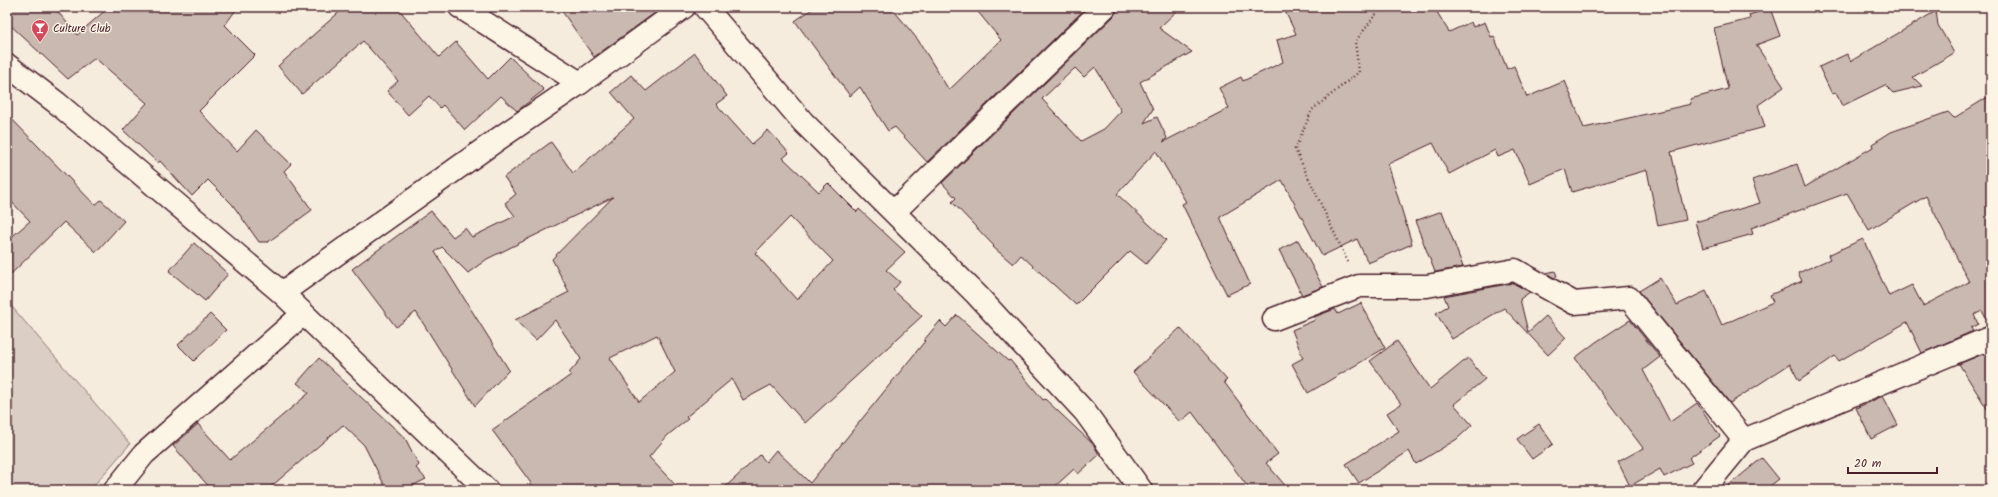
<svg xmlns="http://www.w3.org/2000/svg" width="1998" height="497" viewBox="0 0 1998 497" font-family="Kalam,sans-serif">
	<style>
		.green { fill: #dbcec4; stroke: #927678 }
		.building { fill: #cab9b1; stroke: #4a1f2b; fill-rule: evenodd }
		.lines { fill: none; stroke-linecap: round; stroke-linejoin: round }
		.minor-casing { stroke: #4a1f2b; stroke-width: 25 }
		.tertiary-casing { stroke: #4a1f2b; stroke-width: 25 }
		.path { stroke: #4a1f2b; stroke-width: 2.5; stroke-dasharray: 1 3; stroke-linecap: butt }
		.minor { stroke: #fcf5e5; stroke-width: 22 }
		.tertiary { stroke: #fcf5e5; stroke-width: 22 }
		.labels { text-anchor: middle; stroke-width: 3; stroke-linejoin: round; paint-order: stroke }
		.poi-label { font-size: 11px; fill: #4a1f2b; stroke: #fcf5e5; text-anchor: start }
	</style>
	<rect width="100%" height="100%" fill="#f5ecde"/>
	<filter id="ink" filterUnits="userSpaceOnUse"><feTurbulence type="fractalNoise" baseFrequency=".025" numOctaves="2"/><feDisplacementMap in="SourceGraphic" scale="8" xChannelSelector="R" yChannelSelector="G"/><feConvolveMatrix kernelMatrix="1 2 1 2 8 2 1 2 1" color-interpolation-filters="sRGB"/></filter>
	<g filter="url(#ink)">
		<path class="green" d="M7 301 130 444 90 490H7Z"/>
		<g class="building">
			<path d="M7 7H54L77 35 109 7H238L225 25 255 55 199 111 237 151 256 130 291 164 284 171 312 210 268 242H259L232 204 208 180 192 196 160 161 158 163 123 130 147 103 95 58 68 79 7 22Z"/>
			<path d="M345 7H397L439 57 456 42 488 79 510 57 544 90 517 111 501 96 465 130 443 105 440 108 429 96 408 115 387 91 398 81 363 41 302 94 278 66Z"/>
			<path d="M559 7H663L594 57Z"/>
			<path d="M815 7H891L918 40 949 90 1001 40 974 7H1087L927 162 895 127 888 131 860 87 850 96 795 21Z"/>
			<path d="M1117 7H1181L1159 28 1192 52 1140 82 1153 109 1144 123 1157 117 1167 138 1163 142 1229 108 1219 88 1241 77 1243 81 1283 62 1277 40 1296 34 1283 7H1434L1449 32 1471 22 1473 27 1485 22 1491 37 1494 36 1507 69 1514 66 1527 97 1565 81 1584 128 1691 104 1690 99 1728 89 1714 28 1750 19 1749 15 1770 8 1780 36 1756 45 1784 87 1758 105 1765 127 1671 152 1686 220 1658 226 1647 170 1572 192 1565 169 1530 184 1515 150 1498 157 1495 150 1449 174 1433 143 1388 164 1412 244 1368 263 1357 239 1322 256 1282 180 1220 217 1250 284 1227 295 1182 204 1186 202 1156 151 1117 194 1166 240 1146 264 1130 251 1076 305 1021 255 1013 264 993 247 994 246 952 202 956 198 942 183 1114 16ZM1095 67 1121 111 1104 129 1081 141 1042 99 1075 68 1084 77Z"/>
			<path d="M1936 11 1938 25 1954 53 1913 77 1922 86 1893 93 1885 85 1842 106 1836 93 1832 94 1819 67 1847 54 1851 61Z"/>
			<path d="M695 53 727 96 716 104 752 144 768 130 789 153 783 158 819 192 828 183 857 212 859 209 905 252 886 270 900 282 893 290 922 316 805 423 771 385 743 400 732 379 686 417 688 419 668 435 649 457 680 490H536L492 430 571 375 569 373 581 359 555 320 536 340 515 320 569 292 552 259 613 197 487 259 468 273 442 247 435 252 509 370 475 406 416 312 396 327 352 269 431 211 453 237 465 228 472 237 515 216 505 203 516 194 504 177 551 142 573 173 634 119 611 92 631 75 646 91ZM790 217 833 261 797 300 755 253ZM657 335 675 372 639 402 610 358Z"/>
			<path d="M1991 95V327L1982 311 1974 315 1978 324 1971 328 1973 331 1922 353 1907 322 1839 361 1835 356 1799 381 1790 364 1730 403 1639 291 1660 278 1677 305 1706 291 1722 325 1773 302 1770 295 1802 281 1798 273 1830 259 1828 255 1863 239 1889 296 1912 285 1923 306 1969 282 1926 196 1869 230 1847 193 1751 228 1753 234 1703 248 1695 222 1760 203 1752 180 1797 164 1805 187 1873 147 1872 144 1891 132 1948 112 1954 118Z"/>
			<path d="M7 114 95 205 101 200 124 221 96 252 64 222 7 278V241L30 221 7 197Z"/>
			<path d="M1442 211 1463 267 1435 272 1415 221Z"/>
			<path d="M1298 240 1323 287 1302 295 1279 250Z"/>
			<path d="M194 243 228 274 205 301 169 271Z"/>
			<path d="M1555 271 1557 276 1554 278 1546 273Z"/>
			<path d="M1513 283 1530 292 1520 299 1528 332 1546 316 1566 338 1548 355 1504 308 1452 339 1436 313 1448 306 1444 296Z"/>
			<path d="M1361 303 1385 348 1308 393 1292 364 1303 358 1292 330 1315 320 1314 317 1335 309 1338 314Z"/>
			<path d="M210 314 226 330 194 361 178 345Z"/>
			<path d="M957 315 1008 361 1010 360 1043 400 1045 399 1094 445 1099 455 1078 474 1074 469 1051 490H722L760 455 766 462 776 450 810 483 925 341 924 340 940 321 946 327Z"/>
			<path d="M1630 320 1660 357 1643 370 1670 422 1697 403 1720 436 1689 458 1692 463 1664 477 1660 469 1630 486 1618 462 1643 448 1575 358 1596 342Z"/>
			<path d="M1180 328 1227 380 1224 382 1278 454 1266 463 1289 490H1250L1192 412 1180 422 1133 372Z"/>
			<path d="M1397 341 1430 389 1468 358 1485 379 1454 404 1472 425 1457 439 1416 464 1409 451 1359 483 1346 464 1399 431 1387 413 1401 404 1370 361Z"/>
			<path d="M1983 354 1988 357 1991 362V415L1959 364Z"/>
			<path d="M319 358 405 438 419 465 416 468 426 479 404 490H387L364 445 343 425 267 490H212L173 446 198 424 230 460 309 393 297 383Z"/>
			<path d="M1883 396 1898 425 1871 439 1856 408Z"/>
			<path d="M1539 424 1553 444 1532 459 1517 439Z"/>
			<path d="M1762 458 1779 479 1765 490H1723Z"/>
		</g>
		<g class="lines">
			<defs>
				<g id="minor">
					<path d="M460 7 580 83"/>
					<path d="M7 65 57 103 282 293 487 490"/>
					<path d="M895 211 1105 7"/>
					<path d="M282 293 501 137 580 83 684 7"/>
					<path d="M1274 319 1359 286H1427L1515 270 1574 303 1629 298 1744 440"/>
					<path d="M115 490 144 454 303 314"/>
					<path d="M1703 490 1744 440 1987 339 1991 345"/>
				</g>
				<path id="tertiary" d="M705 7 803 122 976 294 1085 412 1141 490"/>
			</defs>
			<use href="#minor" class="minor-casing"/>
			<use href="#tertiary" class="tertiary-casing"/>
			<path class="path" d="M1348 262 1295 149 1312 110 1359 72 1355 42 1380 9 1384 7"/>
			<use href="#minor" class="minor"/>
			<use href="#tertiary" class="tertiary"/>
		</g>
	</g>
	<defs>
		<symbol id="bar-pin" viewBox="-11 -11 22 30"><path d="M0 17L-7.5 6A9.5 9.5 0 1 1 7.5 6Z" fill="#d1495b" stroke="#fcf5e5"/><path d="M-6-5H6L.8 .8V4.5H3.5V6h-7V4.5H-.8V.8Z" fill="#fff"/></symbol>
	</defs>
	<g fill-rule="evenodd">
		<use href="#bar-pin" x="30" y="18" width="20" height="27"/>
	</g>
	<g class="labels">
		<g class="poi-label">
			<text x="53" y="32">Culture Club</text>
		</g>
	</g>
	<rect width="1998" height="497" fill="none" stroke="#fcf5e5" stroke-width="24"/>
	<rect x="12" y="12" width="1974" height="473" fill="none" stroke="#4a1f2b" stroke-width="1.5" filter="url(#ink)"/>
	<path d="M1848 467v6h89v-6" fill="none" stroke="#4a1f2b" stroke-width="2"/>
	<text x="1854" y="467" font-size="12" fill="#4a1f2b" stroke="#fcf5e5" stroke-width="3" paint-order="stroke">20 m</text>
</svg>
